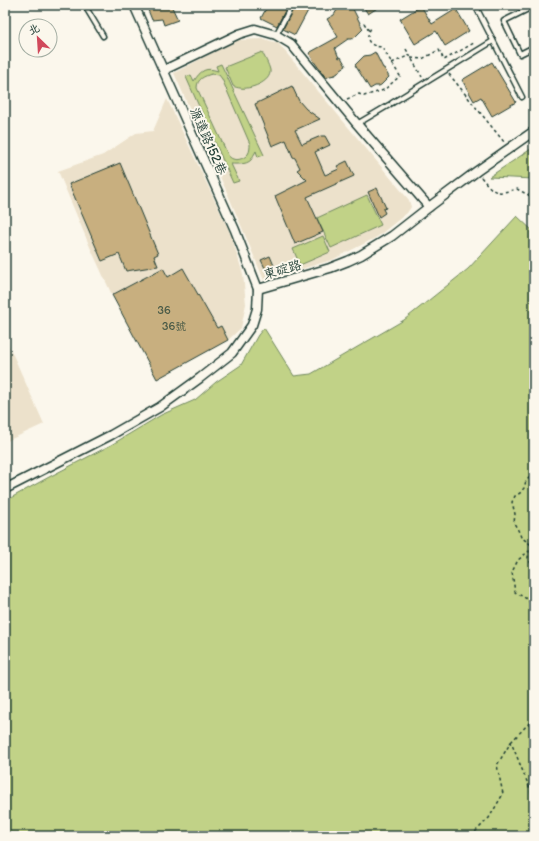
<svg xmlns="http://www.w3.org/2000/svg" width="539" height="841" viewBox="0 0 539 841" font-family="'Balsamiq Sans','LXGW WenKai TC',sans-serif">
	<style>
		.built { fill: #ece1cb }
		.green { fill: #c1d287; stroke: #70885e; fill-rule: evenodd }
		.building { fill: #c8af7f; stroke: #1f3d34 }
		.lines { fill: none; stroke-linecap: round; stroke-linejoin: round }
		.lane-casing { stroke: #1f3d34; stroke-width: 7 }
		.street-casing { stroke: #1f3d34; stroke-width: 11 }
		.path { stroke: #1f3d34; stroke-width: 1.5; stroke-dasharray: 3 3; stroke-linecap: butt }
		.lane { stroke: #fbf7ec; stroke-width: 4 }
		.street { stroke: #fbf7ec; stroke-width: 8 }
		.labels { text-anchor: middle; stroke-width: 4; stroke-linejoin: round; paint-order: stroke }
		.number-label { font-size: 11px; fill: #495a47 }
		.street-label { font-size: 13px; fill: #1f3d34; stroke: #fbf7ec }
	</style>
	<rect width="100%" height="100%" fill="#fbf7ec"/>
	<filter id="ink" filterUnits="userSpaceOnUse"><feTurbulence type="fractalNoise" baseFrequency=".025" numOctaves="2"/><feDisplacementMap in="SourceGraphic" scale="8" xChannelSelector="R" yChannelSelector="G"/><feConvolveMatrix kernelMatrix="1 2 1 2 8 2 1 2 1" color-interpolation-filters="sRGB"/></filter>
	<g filter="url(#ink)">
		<g class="built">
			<path d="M264 39 278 43 409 200 411 207 407 213 377 237 332 260 264 280 229 197 174 73 216 51 239 40Z"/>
			<path d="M167 99 231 235 243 274 246 304 241 328 228 340 221 326 217 328 183 268 168 277 162 268 112 295 90 247 58 171 103 155 136 133 153 131Z"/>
			<path d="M5 337 44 424 5 442Z"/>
		</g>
		<g class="green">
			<path d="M262 52C264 56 269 65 270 70 272 82 249 90 240 88 239 88 234 87 233 86L225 67Z"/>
			<path d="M221 64 264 155 258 157 256 151C254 154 253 157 251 160 246 165 237 164 231 164L239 181 233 183 186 77 191 75 194 81C201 70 206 67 218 71L216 66ZM212 74 219 75 222 79 250 144C250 147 250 151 248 154 245 158 238 161 233 159 232 159 228 156 228 155L197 88C197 79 204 76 212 74Z"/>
			<path d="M534 147V179L489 177Z"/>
			<path d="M367 195 381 225 331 248 317 218Z"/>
			<path d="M517 216 534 232V836H5V501L51 476 111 445 161 415 195 400 216 382 241 365 258 335 264 328 294 376 311 374 404 320 468 269Z"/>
			<path d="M323 236 330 252 300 265 293 249Z"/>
		</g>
		<g class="building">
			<path d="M146 5H171L178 20 164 25 162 19 152 20Z"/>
			<path d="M268 5H288L277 26 261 18Z"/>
			<path d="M295 5H311L295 35 283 29Z"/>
			<path d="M349 5H351L363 29 355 37 352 39H348L335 48 339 58 341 57 346 66 341 69 338 73 335 75 330 76 326 78 315 63 309 53 338 37 327 19 334 15 337 10Z"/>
			<path d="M362 5H382L368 14Z"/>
			<path d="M421 6 432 24 456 9 469 31 445 46 436 31 415 44 400 19Z"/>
			<path d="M375 52 383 68H384L389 77 381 85 379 86H375L370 89 355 65 364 56 370 55Z"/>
			<path d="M492 62 516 102 492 116 481 97 474 101 462 80Z"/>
			<path d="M292 86 299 101 306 109 320 119 295 130 302 144 321 136H325L330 145 315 152 325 175 339 169 337 166 347 161 354 176 307 197 323 232 295 244 275 196 307 180 297 170 300 168 295 158 293 157 286 140 272 146 255 104Z"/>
			<path d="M120 163 158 254 154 256 158 266 126 271 119 254 102 261 69 184Z"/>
			<path d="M377 188 386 208 383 209 385 213 379 217 368 192Z"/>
			<path d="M270 256 275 268 267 272 261 260Z"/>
			<path d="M163 268 168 277 183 268 217 328 221 326 228 340 157 379 112 295Z"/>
		</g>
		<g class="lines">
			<defs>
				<g id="lane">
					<path d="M86 5 88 11 103 36"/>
					<path d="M475 5 522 97"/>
					<path d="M534 6 504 21 520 54 534 47"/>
					<path d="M276 35 292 5"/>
					<path d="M392 103 493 41"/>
					<path d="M357 124 389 105"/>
				</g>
				<g id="street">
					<path d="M164 70 239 34 255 29 276 35 291 44 357 124 429 207"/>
					<path d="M258 289 330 268 348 261 361 255 392 236 429 207 477 171 534 131"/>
					<path d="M5 489 111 435 160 407 200 378 232 353 252 325 257 309 258 289 235 230 134 5"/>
				</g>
			</defs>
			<use href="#lane" class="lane-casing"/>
			<use href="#street" class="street-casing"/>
			<g class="path">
				<path d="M364 23 369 31"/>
				<path d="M406 49 422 77"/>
				<path d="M411 58 422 59 439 50 444 60 474 43"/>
				<path d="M392 63 410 55"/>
				<path d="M449 74 504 142"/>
				<path d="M347 99 359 94 364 96 384 90 400 76 382 47C369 46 364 40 371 28"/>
				<path d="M481 177C495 195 497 194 517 189L534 198"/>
				<path d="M534 473 526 481 524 488 520 493 515 496 512 502 515 514 514 523 518 530 521 537 534 547"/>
				<path d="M534 569 528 558 529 551 518 560 512 572 515 592 527 599 534 607"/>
				<path d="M511 742 534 718"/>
				<path d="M471 836 489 818 503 794 497 765 511 742 534 799"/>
			</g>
			<use href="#lane" class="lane"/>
			<use href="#street" class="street"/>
		</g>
	</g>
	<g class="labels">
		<g class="number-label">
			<text x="164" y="314">36</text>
			<text x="174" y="330">36號</text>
		</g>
		<g class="street-label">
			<text transform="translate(209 141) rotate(66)" y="5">源遠路152巷</text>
			<text transform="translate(282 269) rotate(-16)" y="5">東碇路</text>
		</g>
	</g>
	<rect width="539" height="841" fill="none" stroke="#fbf7ec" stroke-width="20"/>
	<rect x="10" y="10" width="519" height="821" fill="none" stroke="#1f3d34" stroke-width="1.5" filter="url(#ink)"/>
	<g transform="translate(38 38) rotate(335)"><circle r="19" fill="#fbf7ec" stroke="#a3ada2"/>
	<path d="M0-3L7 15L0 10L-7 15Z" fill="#d1495b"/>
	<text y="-6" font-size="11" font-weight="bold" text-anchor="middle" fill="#1f3d34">北</text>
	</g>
</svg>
